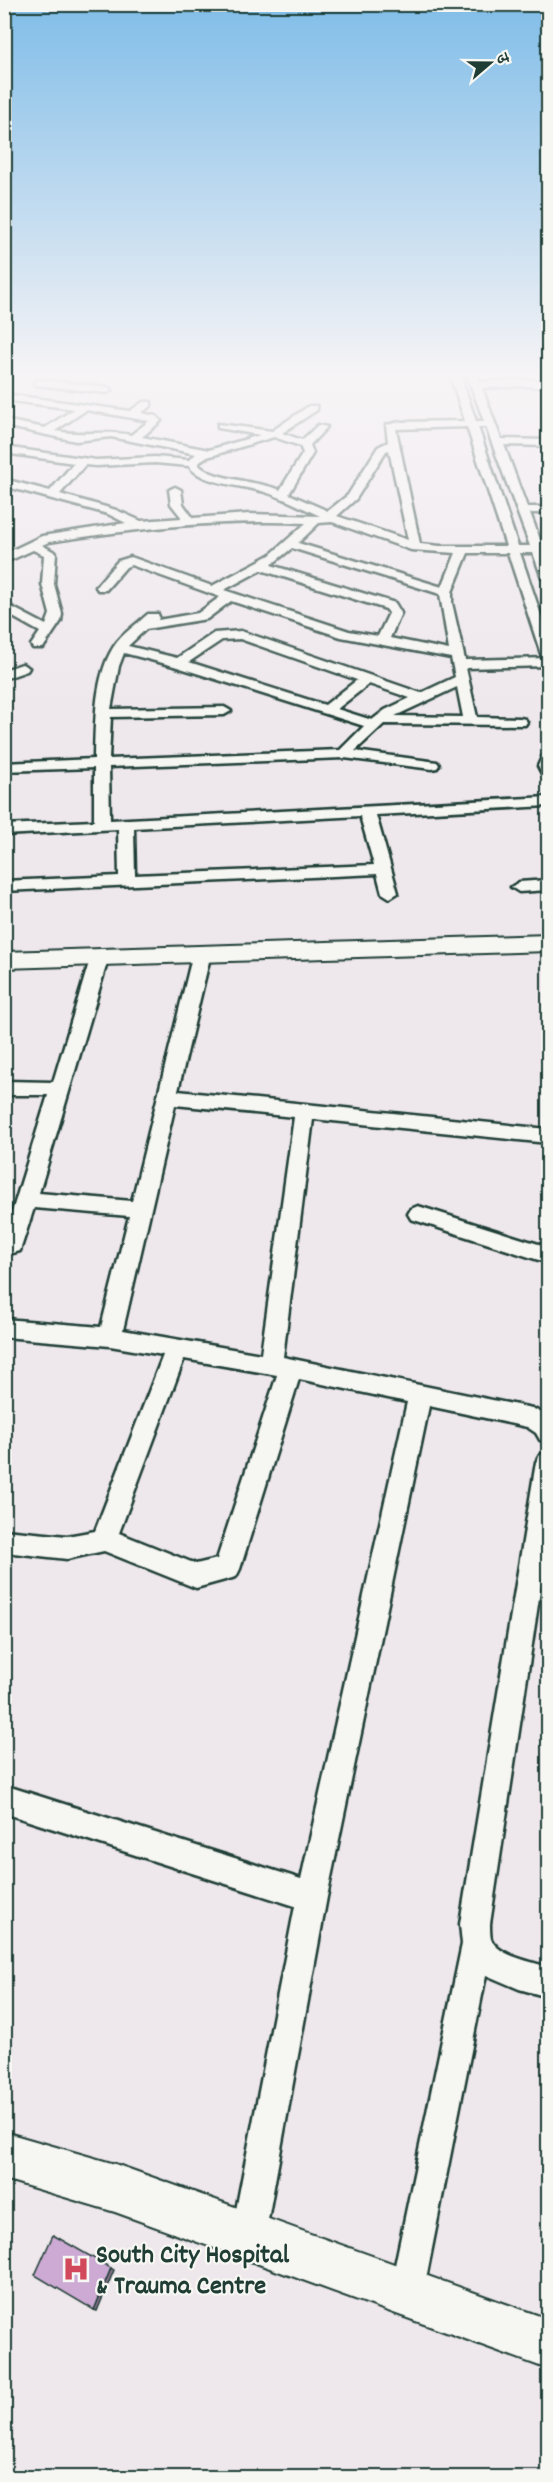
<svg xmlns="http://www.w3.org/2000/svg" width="553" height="2482" viewBox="0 0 553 2482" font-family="Dekko,'Playpen Sans Deva',sans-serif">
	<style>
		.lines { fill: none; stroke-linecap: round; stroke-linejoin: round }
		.street-casing { stroke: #1f3d34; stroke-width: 5 }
		.secondary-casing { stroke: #1f3d34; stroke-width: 4 }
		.street { fill: #f6f6f2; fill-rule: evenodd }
		.secondary { fill: #f6f6f2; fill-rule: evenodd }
		.shaded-wall { fill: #8f7794; stroke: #1f3d34; stroke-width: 1.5 }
		.building { fill: #ccaad4; stroke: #1f3d34; stroke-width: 1.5 }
		.labels { text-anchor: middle; stroke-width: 4.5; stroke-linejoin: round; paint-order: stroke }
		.near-poi-label { font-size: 27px; font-weight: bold; fill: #1f3d34; stroke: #f6f6f2; text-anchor: start }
	</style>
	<rect width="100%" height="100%" fill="#eee7ec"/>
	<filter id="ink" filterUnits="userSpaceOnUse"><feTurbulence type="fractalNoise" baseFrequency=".0167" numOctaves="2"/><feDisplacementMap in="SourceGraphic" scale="12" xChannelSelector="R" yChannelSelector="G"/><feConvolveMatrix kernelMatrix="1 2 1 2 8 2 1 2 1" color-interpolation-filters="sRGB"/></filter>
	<g filter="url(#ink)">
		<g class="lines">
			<defs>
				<g id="street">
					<path d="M450 375H460L476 421H484L467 375H477L479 382 527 380 548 382V388L527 386 482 388 501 439 548 440V446L504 445 527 507H548V513H530L542 545 548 546V552L545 553 548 563V582L542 578 533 553H520L548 636V666L466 668 477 717 520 718 525 719 527 722 525 725 384 724 355 751 437 762 439 765 437 768 432 769 344 758 109 767 110 820 548 797V806L376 815 398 893 390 898 382 893 377 874 4 891V881L119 876 118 829 4 835V825L94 821V768L4 771V763L94 759C95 723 94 672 117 642 126 631 138 623 148 614H158L159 617 158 620 198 613 220 597 131 565 126 567 106 590H98L96 587 98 584 118 561 131 557 212 586 270 555 306 523C219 519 135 529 49 542L42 545 56 553 54 584 62 614 61 621 43 648H33L31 645 40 632 4 612V603L46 625 50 614 42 584 44 555 33 550 4 563V554L42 536 126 523 108 514 4 486V479L50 491 74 463 4 453V447L96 460 155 457 189 460 196 454 111 437 76 441 4 426V420L45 428 74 409 4 400V394L130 411 143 402H151V406L141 413 156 416 161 421 142 437 209 450 260 435 218 428V424L272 431 309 406H317V410L282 433 302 440 318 425 327 427 310 445 313 453 289 494 328 511 348 495 378 447 388 442 386 425 400 422 465 421ZM86 410 149 421 131 435C106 430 81 436 55 431ZM467 427 506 546H440L420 544 396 429ZM478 427H486L530 546H518ZM274 437 300 446 303 453 280 490C260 481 210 480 198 464L204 458ZM389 450 408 540 337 516 356 499 386 451ZM155 463 189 466C202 485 246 485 268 493 286 499 303 508 320 516L249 514 193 518 183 504 181 490 175 487 169 490 171 504 182 518 141 521 116 510 60 494 85 465 96 466ZM332 522 411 550 456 553 442 587 298 543 319 523ZM292 548 440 594 449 650 390 638 401 613 395 603 271 565ZM468 553H508L541 654 548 658 465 660 452 603V592ZM261 570 386 609 389 613 378 636 349 631 224 590ZM231 601 341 637 451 658 455 677 421 693 241 631 214 633 177 658 128 646 146 629 207 619ZM240 639 357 680 325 705 189 662 222 640ZM124 653 174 666 364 726 340 750 109 759 111 717 224 715 231 711 224 707 111 709 119 666ZM369 684 410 698 385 710 372 720 337 709ZM457 687 463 717 395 716ZM360 816 374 865 135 875 134 828Z"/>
					<path d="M38 380 107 387 112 390 107 393 35 385V381Z"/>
					<path d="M22 664 29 668 27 671 4 679V670Z"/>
					<path d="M548 754V777L543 776 538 766 543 755Z"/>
					<path d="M548 880V890L519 892 511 887 519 882Z"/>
					<path d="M202 948 208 949 211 953 178 1091 548 1129V1143L313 1119 283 1357 532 1408 548 1416V1443L540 1440 536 1433 527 1427 429 1406 327 1897 265 2236 260 2248 248 2253 236 2248 231 2236 295 1906 4 1813V1785L301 1879 407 1402 299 1379 240 1569 236 1577 196 1588 104 1551 67 1559 4 1552V1530L67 1536 95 1531 163 1355 110 1346 4 1337V1319L101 1327 129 1216 34 1208 20 1251 13 1253 6 1251 4 1238 48 1095H4V1081L53 1082 91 956 94 952H106L109 956 39 1193 132 1201 193 953 196 949ZM175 1105 294 1117 261 1354 123 1330ZM184 1359 277 1375 217 1559 196 1564 119 1533Z"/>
					<path d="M418 1206 548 1247V1263L411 1219 408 1214 411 1209Z"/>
					<path d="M548 1452V1538L490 1924C490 1928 490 1935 491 1939 498 1956 533 1962 548 1967V1997L519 1989 486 1975 423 2294 418 2306 406 2311 394 2306 389 2294 462 1944 460 1924 536 1462 540 1455Z"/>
				</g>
				<g id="secondary">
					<path d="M548 935V951L4 968V952Z"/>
					<path d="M4 2132 115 2164 548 2319V2369L115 2212 4 2179Z"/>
				</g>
			</defs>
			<use href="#street" class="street-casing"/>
			<use href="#secondary" class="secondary-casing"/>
			<use href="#street" class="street"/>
			<use href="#secondary" class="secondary"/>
		</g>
		<path class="shaded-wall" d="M111 2268 114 2270 97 2311 94 2310Z"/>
		<path class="building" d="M53 2235 111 2268 94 2310 35 2275Z"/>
	</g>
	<linearGradient id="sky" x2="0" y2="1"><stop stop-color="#80bde8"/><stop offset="0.52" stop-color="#f7f4f6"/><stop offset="1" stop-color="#f7f4f6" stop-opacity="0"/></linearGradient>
	<rect width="553" height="722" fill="url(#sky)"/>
	<defs>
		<symbol id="hospital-bare" viewBox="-9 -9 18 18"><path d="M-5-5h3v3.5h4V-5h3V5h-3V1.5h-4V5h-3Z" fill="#d1495b" stroke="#f6f6f2" stroke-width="2.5" paint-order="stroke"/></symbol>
	</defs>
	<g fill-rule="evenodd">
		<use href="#hospital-bare" x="57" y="2250" width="38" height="38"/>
	</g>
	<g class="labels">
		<g class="near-poi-label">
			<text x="96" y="2262">South City Hospital<tspan x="96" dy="31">&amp; Trauma Centre</tspan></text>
		</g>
	</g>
	<rect width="553" height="2482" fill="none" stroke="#f6f6f2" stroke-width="24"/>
	<rect x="12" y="12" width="529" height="2458" fill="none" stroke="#1f3d34" stroke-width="2" filter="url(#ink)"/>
	<g transform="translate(490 63) rotate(70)" stroke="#f6f6f2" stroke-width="4.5" paint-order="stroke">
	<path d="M0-4.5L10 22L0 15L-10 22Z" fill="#1f3d34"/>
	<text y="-9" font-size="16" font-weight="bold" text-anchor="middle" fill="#1f3d34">उ</text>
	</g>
</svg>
